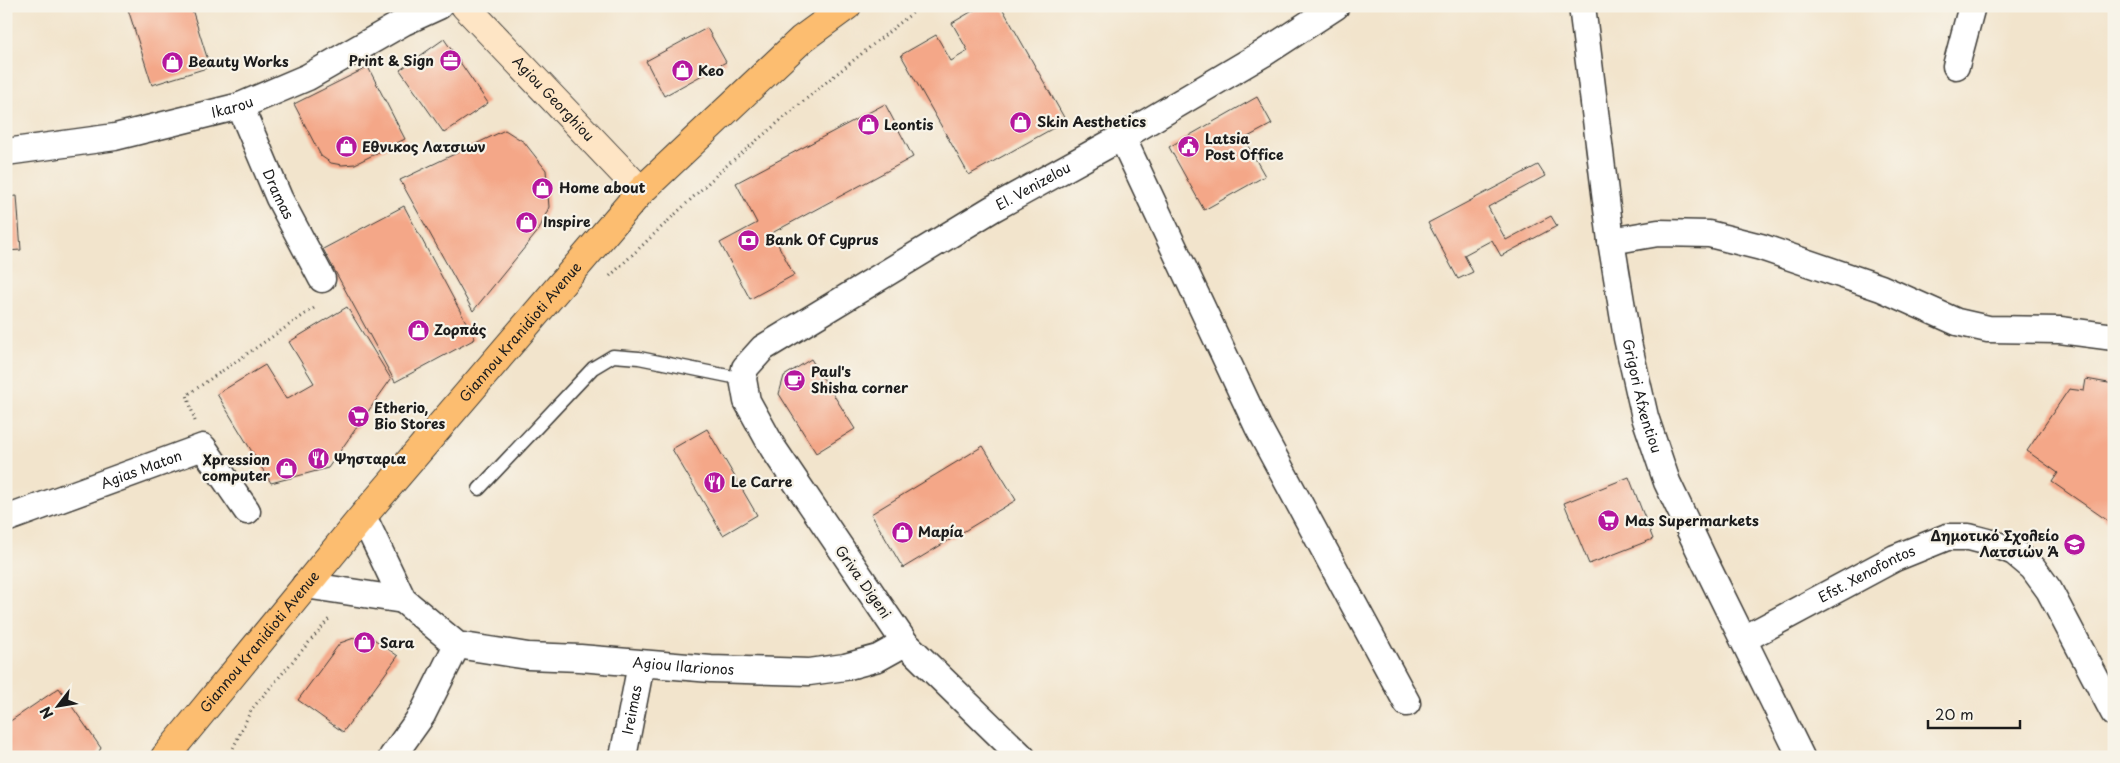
<svg xmlns="http://www.w3.org/2000/svg" width="2120" height="763" viewBox="0 0 2120 763" font-family="'Playpen Sans',sans-serif">
	<style>
		.building { fill: #f4a788 }
		.lines { fill: none; stroke-linecap: round; stroke-linejoin: round }
		.service-casing { stroke: #3c3a36; stroke-width: 15 }
		.minor-casing { stroke: #3c3a36; stroke-width: 29 }
		.secondary-casing { stroke: #3c3a36; stroke-width: 30 }
		.primary-casing { stroke: #3c3a36; stroke-width: 30 }
		.path { stroke: #3c3a36; stroke-width: 3; stroke-dasharray: 1 4; stroke-linecap: butt }
		.service { stroke: #fff; stroke-width: 12 }
		.minor { stroke: #fff; stroke-width: 26 }
		.secondary { stroke: #fee5c5; stroke-width: 28 }
		.primary { stroke: #fcbd6f; stroke-width: 28 }
		.labels { text-anchor: middle; stroke-width: 4.5; stroke-linejoin: round; paint-order: stroke }
		.poi-label { font-size: 14px; font-weight: bold; fill: #1c1c1c; stroke: #f7f3e8; text-anchor: start }
		.street-label { font-size: 14px; fill: #1c1c1c; stroke: #f7f3e8 }
	</style>
	<rect width="100%" height="100%" fill="#f7f3e8"/>
	<filter id="ink" filterUnits="userSpaceOnUse"><feTurbulence type="fractalNoise" baseFrequency=".02" numOctaves="2"/><feDisplacementMap in="SourceGraphic" scale="10" xChannelSelector="R" yChannelSelector="G"/><feConvolveMatrix kernelMatrix="1 2 1 2 8 2 1 2 1" color-interpolation-filters="sRGB"/></filter>
	<filter id="wash" filterUnits="userSpaceOnUse"><feTurbulence type="fractalNoise" baseFrequency=".0096" numOctaves="4" result="noise"/><feDisplacementMap in="SourceGraphic" scale="20" xChannelSelector="R" yChannelSelector="G"/><feGaussianBlur stdDeviation="1.12" result="paint"/><feColorMatrix in="noise" values="0 0 0 0 0 0 0 0 0 0 0 0 0 0 0 0 0 1.4 0 .05"/><feComposite in="paint" operator="in"/></filter>
	<g filter="url(#wash)">
		<rect width="100%" height="100%" fill="#f2e4cc"/>
		<g id="blocks">
			<g class="building">
				<path d="M127 6H191L210 67 152 85Z"/>
				<path d="M981 6H1001L1066 121 969 175 901 55 936 35 951 61 968 51 952 23Z"/>
				<path d="M707 28 726 62 664 96 646 61Z"/>
				<path d="M444 39 488 103 444 133 400 70Z"/>
				<path d="M368 67 405 139 355 164 342 165 331 163 321 156 294 104Z"/>
				<path d="M1257 97 1272 124 1244 139 1265 176 1204 210 1169 147Z"/>
				<path d="M885 104 913 157 772 233 794 275 750 299 720 243 757 223 736 183Z"/>
				<path d="M505 130 524 142 546 170 549 207 539 230 473 311 400 180Z"/>
				<path d="M1538 165 1545 176 1488 207 1506 240 1551 216 1557 226 1501 256 1492 240 1464 255 1473 272 1458 279 1428 223Z"/>
				<path d="M17 196 21 250 6 251V197Z"/>
				<path d="M404 206 475 339 395 382 323 249Z"/>
				<path d="M347 307 391 379 328 468 271 483 217 394 265 365 286 399 314 383 289 342Z"/>
				<path d="M811 359 855 429 816 453 779 394 784 376Z"/>
				<path d="M2086 379 2114 384V525L2052 482 2058 473 2027 451 2069 389 2084 391Z"/>
				<path d="M707 429 757 515 723 535 672 449Z"/>
				<path d="M983 446 1016 500 903 568 871 514Z"/>
				<path d="M1629 477 1653 539 1589 564 1564 503Z"/>
				<path d="M371 637 398 656 343 732 298 700 340 643 354 638Z"/>
				<path d="M59 688 101 748 96 757H10L6 751V724Z"/>
			</g>
		</g>
	</g>
	<g filter="url(#ink)">
		<use href="#blocks" fill-opacity="0" stroke="#3c3a36" stroke-width="1"/>
		<g class="lines">
			<defs>
				<path id="service" d="M479 489 593 368 613 356 639 358 743 379"/>
				<g id="minor">
					<path id="s1" d="M1582 6 1611 241 1627 338 1645 417 1667 482 1705 562 1801 757"/>
					<path d="M1956 66 1972 6"/>
					<path id="s2" d="M240 106 279 198 322 279"/>
					<path d="M1122 137 1258 427 1407 703"/>
					<path id="s3" d="M6 152 115 137 240 106 308 77 404 22 439 6"/>
					<path d="M1611 241 1658 233 1709 234 1761 247 1881 288 1957 322 1988 329 2060 330 2114 337"/>
					<path id="s4" d="M363 516 403 600 457 645 528 656 580 658 711 669 809 672 845 667 878 658 905 643"/>
					<path id="s5" d="M6 519 203 447 247 511"/>
					<path d="M305 585 403 600"/>
					<path id="s6" d="M1744 639 1895 558 1947 537H1969L1992 543 2014 552 2033 568 2049 590 2114 713"/>
					<path d="M392 757 422 715 457 645"/>
					<path id="s7" d="M623 757 641 664"/>
					<path id="s8" d="M1022 757 905 643 773 448 747 401 743 379 745 368 763 348 992 209 1122 137 1264 53 1336 6"/>
				</g>
				<g id="secondary">
					<path id="s9" d="M465 6 641 191"/>
				</g>
				<g id="primary">
					<path id="s10" d="M165 757 363 516 641 191 802 39 847 6"/>
				</g>
			</defs>
			<use href="#service" class="service-casing"/>
			<use href="#minor" class="minor-casing"/>
			<use href="#secondary" class="secondary-casing"/>
			<use href="#primary" class="primary-casing"/>
			<g class="path">
				<path d="M610 276 725 167 829 80 921 6"/>
				<path d="M195 421 187 395 317 306"/>
				<path d="M229 757 251 710 329 619"/>
			</g>
			<use href="#service" class="service"/>
			<use href="#minor" class="minor"/>
			<use href="#secondary" class="secondary"/>
			<use href="#primary" class="primary"/>
		</g>
	</g>
	<defs>
		<symbol id="office-disc" viewBox="-11 -11 22 22"><circle r="9.5" fill="#b5179e" stroke="#f7f3e8"/><path d="M-6-3h4V-5.5h4V-3h4V5H-6ZM-1-4.5V-3h2v-1.5ZM-6 0V1H6V0Z" fill="#fff"/></symbol>
		<symbol id="shop-disc" viewBox="-11 -11 22 22"><circle r="9.5" fill="#b5179e" stroke="#f7f3e8"/><path d="M-5-2.5h2.3a2.7 3.5 0 0 1 5.4 0H5L5.5 6h-11ZM-1.5-2.5h3a1.5 2.3 0 0 0-3 0Z" fill="#fff"/></symbol>
		<symbol id="civic-disc" viewBox="-11 -11 22 22"><circle r="9.5" fill="#b5179e" stroke="#f7f3e8"/><path d="M-.6-6.5H3V-4.5H.6V-3L4-1V1h2V6H-6V1h2V-1L-.6-3ZM-1.2 2.5V6h2.4V2.5Z" fill="#fff"/></symbol>
		<symbol id="bank-disc" viewBox="-11 -11 22 22"><circle r="9.5" fill="#b5179e" stroke="#f7f3e8"/><path d="M-6-4H6V4H-6ZM0-2.3a2.3 2.3 0 1 0 0 4.6a2.3 2.3 0 1 0 0-4.6Z" fill="#fff"/></symbol>
		<symbol id="cafe-disc" viewBox="-11 -11 22 22"><circle r="9.5" fill="#b5179e" stroke="#f7f3e8"/><path d="M-5.5-4.5H6V0H3Q3 3.5 0 3.5H-2.5Q-5.5 3.5-5.5 0ZM3-3.2v2h1.7v-2ZM-6 4.5H4V6H-6Z" fill="#fff"/></symbol>
		<symbol id="supermarket-disc" viewBox="-11 -11 22 22"><circle r="9.5" fill="#b5179e" stroke="#f7f3e8"/><path d="M-6-5.5h2.5l.6 2H6L4.5 2H-2.5L-4.4-4H-6ZM-1.5 3.2a1.3 1.3 0 1 0 .1 0ZM3 3.2a1.3 1.3 0 1 0 .1 0Z" fill="#fff"/></symbol>
		<symbol id="restaurant-disc" viewBox="-11 -11 22 22"><circle r="9.5" fill="#b5179e" stroke="#f7f3e8"/><path d="M-5-6h1v4h1v-4h1v4h1v-4h1v5L-1.5 .5V6h-2V.5L-5-1ZM5-6V6H3V1.5H1.5Q1.5-4 5-6Z" fill="#fff"/></symbol>
		<symbol id="school-disc" viewBox="-11 -11 22 22"><circle r="9.5" fill="#b5179e" stroke="#f7f3e8"/><path d="M0-5L7-2L0 1L-7-2ZM-4 1L0 2.5L4 1V4Q0 6-4 4Z" fill="#fff"/></symbol>
	</defs>
	<g fill-rule="evenodd">
		<use href="#office-disc" x="438" y="48" width="25" height="25"/>
		<use href="#shop-disc" x="160" y="50" width="25" height="25"/>
		<use href="#shop-disc" x="670" y="58" width="25" height="25"/>
		<use href="#shop-disc" x="1008" y="110" width="25" height="25"/>
		<use href="#shop-disc" x="856" y="112" width="25" height="25"/>
		<use href="#shop-disc" x="334" y="134" width="25" height="25"/>
		<use href="#civic-disc" x="1176" y="134" width="25" height="25"/>
		<use href="#shop-disc" x="530" y="176" width="25" height="25"/>
		<use href="#shop-disc" x="514" y="210" width="25" height="25"/>
		<use href="#bank-disc" x="736" y="228" width="25" height="25"/>
		<use href="#shop-disc" x="406" y="318" width="25" height="25"/>
		<use href="#cafe-disc" x="782" y="368" width="25" height="25"/>
		<use href="#supermarket-disc" x="346" y="404" width="25" height="25"/>
		<use href="#restaurant-disc" x="306" y="446" width="25" height="25"/>
		<use href="#shop-disc" x="274" y="456" width="25" height="25"/>
		<use href="#restaurant-disc" x="702" y="470" width="25" height="25"/>
		<use href="#supermarket-disc" x="1596" y="508" width="25" height="25"/>
		<use href="#shop-disc" x="890" y="520" width="25" height="25"/>
		<use href="#school-disc" x="2062" y="532" width="25" height="25"/>
		<use href="#shop-disc" x="352" y="630" width="25" height="25"/>
	</g>
	<g class="labels">
		<g class="poi-label">
			<text x="434" y="66" text-anchor="end">Print &amp; Sign</text>
			<text x="188" y="67">Beauty Works</text>
			<text x="698" y="76">Keo</text>
			<text x="1037" y="127">Skin Aesthetics</text>
			<text x="884" y="130">Leontis</text>
			<text x="1205" y="144">Latsia<tspan x="1205" dy="16">Post Office</tspan></text>
			<text x="362" y="152">Εθνικος Λατσιων</text>
			<text x="559" y="193">Home about</text>
			<text x="543" y="227">Inspire</text>
			<text x="765" y="245">Bank Of Cyprus</text>
			<text x="434" y="335">Ζορπάς</text>
			<text x="811" y="377">Paul's<tspan x="811" dy="16">Shisha corner</tspan></text>
			<text x="374" y="413">Etherio,<tspan x="374" dy="16">Bio Stores</tspan></text>
			<text x="334" y="464">Ψησταρια</text>
			<text x="270" y="465" text-anchor="end">Xpression<tspan x="270" dy="16">computer</tspan></text>
			<text x="731" y="487">Le Carre</text>
			<text x="1625" y="526">Mas Supermarkets</text>
			<text x="918" y="537">Mapía</text>
			<text x="2059" y="541" text-anchor="end">Δημοτικό Σχολείο<tspan x="2059" dy="16">Λατσιών Α΄</tspan></text>
			<text x="380" y="648">Sara</text>
		</g>
		<g class="street-label">
			<text dy="5" stroke="none"><textPath href="#s9" startOffset="128">Agiou Georghiou</textPath></text>
			<text dy="5" stroke="none"><textPath href="#s3" startOffset="231">Ikarou</textPath></text>
			<text dy="5" stroke="none"><textPath href="#s8" startOffset="828">El. Venizelou</textPath></text>
			<text dy="5" stroke="none"><textPath href="#s2" startOffset="96">Dramas</textPath></text>
			<text dy="5" stroke="none"><textPath href="#s10" startOffset="554">Giannou Kranidioti Avenue</textPath></text>
			<text dy="5" stroke="none"><textPath href="#s1" startOffset="395">Grigori Afxentiou</textPath></text>
			<text dy="5" stroke="none"><textPath href="#s5" startOffset="144">Agias Maton</textPath></text>
			<text dy="5" stroke="none"><textPath href="#s6" startOffset="139">Efst. Xenofontos</textPath></text>
			<text transform="translate(863 582) rotate(55)" y="5">Griva Digeni</text>
			<text dy="5" stroke="none"><textPath href="#s10" startOffset="149">Giannou Kranidioti Avenue</textPath></text>
			<text dy="5" stroke="none"><textPath href="#s4" startOffset="391">Agiou Ilarionos</textPath></text>
			<text dy="5" stroke="none"><textPath href="#s7" startOffset="48">Ireimas</textPath></text>
		</g>
	</g>
	<rect width="2120" height="763" fill="none" stroke="#f7f3e8" stroke-width="25"/>
	<g transform="translate(58 706) rotate(239)" stroke="#f7f3e8" stroke-width="4" paint-order="stroke">
	<path d="M0-4L9 19L0 12L-9 19Z" fill="#1c1c1c"/>
	<text y="-8" font-size="14" font-weight="bold" text-anchor="middle" fill="#1c1c1c">N</text>
	</g>
	<path d="M1928 720v8h92v-8" fill="none" stroke="#1c1c1c" stroke-width="2.5"/>
	<text x="1935" y="720" font-size="15" fill="#1c1c1c" stroke="#f7f3e8" stroke-width="4" paint-order="stroke">20 m</text>
</svg>
